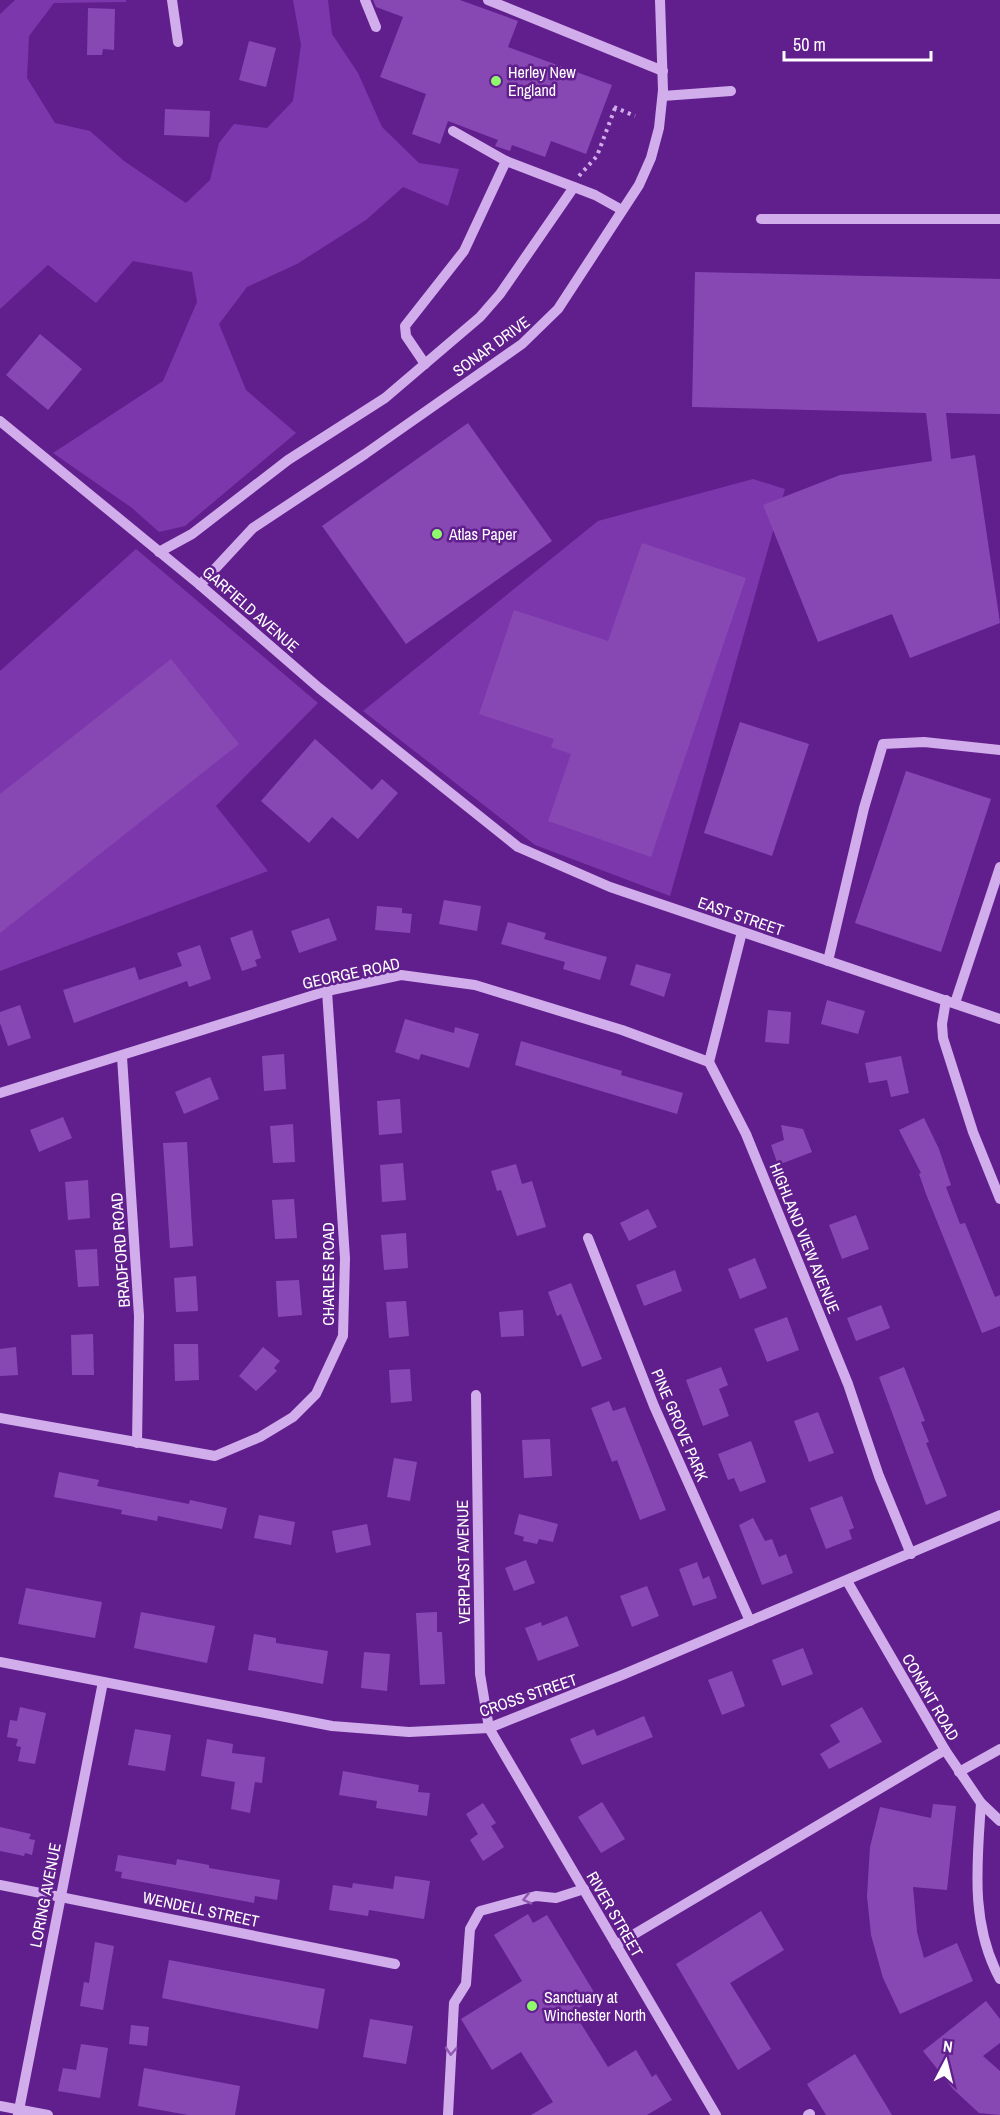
<svg xmlns="http://www.w3.org/2000/svg" width="1000" height="2115" viewBox="0 0 1000 2115" font-family="'Archivo Narrow',sans-serif">
	<style>
		.green { fill: #7c37ac }
		.building { fill: #8848b4 }
		.lines { fill: none; stroke-linecap: round; stroke-linejoin: round }
		.path { stroke: #d2adec; stroke-width: 4; stroke-dasharray: 3 4.5; stroke-linecap: butt }
		.minor { stroke: #d2adec; stroke-width: 10 }
		.oneway { stroke: #8e58b3 }
		.poi-dot { fill: #90fa6d; stroke: #611f8d; stroke-width: 2 }
		.labels { text-anchor: middle; stroke-width: 5; stroke-linejoin: round; paint-order: stroke }
		.poi-label { font-size: 16px; fill: #fff; stroke: #611f8d; text-anchor: start }
		.street-label { font-size: 16px; fill: #fff; stroke: #611f8d }
	</style>
	<rect width="100%" height="100%" fill="#611f8d"/>
	<g class="green">
		<path d="M15 0H126V2L54 3 29 36 27 78 55 123 90 131 124 161 186 203 210 180 219 143 234 124 267 128 293 101 301 45 293 0H328L332 34 358 73 382 127 419 163 459 169 448 206 403 187 366 220 297 264 247 287 219 324 246 390 296 433 185 526 159 532 132 508 53 453 163 381 197 302 192 272 133 261 96 303 48 265 0 309V14Z"/>
		<path d="M753 479 785 489 670 896 535 845 363 711 598 521Z"/>
		<path d="M136 549 318 703 216 806 268 871 0 971V671Z"/>
	</g>
	<g class="building">
		<path d="M373 0H460L518 21 508 47 612 85 586 154 551 141 545 157 512 145 510 151 495 146 498 140 448 121 440 144 412 134 426 94 380 77 403 17 376 7Z"/>
		<path d="M88 8 115 9 114 50 103 49 102 55H87Z"/>
		<path d="M249 41 276 48 266 87 239 80Z"/>
		<path d="M165 109 210 111 209 137 164 135Z"/>
		<path d="M695 272 1000 279V414L946 413 951 459 975 455 1000 623 910 658 892 614 818 642 763 505 840 475 932 461 926 413 692 407Z"/>
		<path d="M40 334 82 369 48 410 6 375Z"/>
		<path d="M468 423 552 541 406 644 322 526Z"/>
		<path d="M642 543 746 578 651 857 548 821 571 754 551 747 554 739 479 714 514 610 608 641Z"/>
		<path d="M171 659 239 744 0 933V794Z"/>
		<path d="M740 722 809 744 772 856 704 833Z"/>
		<path d="M315 739 372 790 382 779 398 793 358 839 332 817 309 843 261 801Z"/>
		<path d="M906 771 991 799 941 952 855 923Z"/>
		<path d="M444 900 481 906 477 931 439 924Z"/>
		<path d="M377 906 402 908V913L412 914 410 933 375 930Z"/>
		<path d="M329 918 337 940 299 953 291 931Z"/>
		<path d="M508 922 546 933 544 939 607 957 600 980 563 969 565 962 501 944Z"/>
		<path d="M252 930 261 958 255 960 257 966 242 971 230 938Z"/>
		<path d="M200 945 211 979 189 987 187 981 74 1023 63 990 135 967 139 980 182 966 177 953Z"/>
		<path d="M636 964 671 974 664 997 630 985Z"/>
		<path d="M827 1000 865 1011 858 1034 821 1024Z"/>
		<path d="M20 1005 31 1038 8 1046 0 1023V1012Z"/>
		<path d="M768 1010 791 1012 789 1044 765 1042Z"/>
		<path d="M405 1019 454 1033 455 1027 479 1034 469 1068 421 1054 419 1060 395 1052Z"/>
		<path d="M521 1041 622 1071 621 1075 683 1093 677 1114 515 1065Z"/>
		<path d="M284 1054 286 1089 264 1091 262 1056Z"/>
		<path d="M901 1056 909 1093 891 1097 887 1080 869 1083 865 1063Z"/>
		<path d="M210 1077 219 1099 184 1114 175 1092Z"/>
		<path d="M400 1099 402 1133 379 1135 377 1101Z"/>
		<path d="M63 1117 72 1138 39 1152 30 1130Z"/>
		<path d="M924 1118 939 1149 951 1185 946 1187 960 1224 965 1223 995 1297 1000 1295V1326L982 1333 926 1194 919 1174 921 1173 899 1130Z"/>
		<path d="M293 1124 295 1162 273 1163 270 1126Z"/>
		<path d="M781 1125 803 1129 812 1152 778 1165 771 1145 784 1140Z"/>
		<path d="M187 1142 193 1246 170 1248 163 1143Z"/>
		<path d="M403 1163 406 1200 382 1202 380 1165Z"/>
		<path d="M516 1164 522 1184 532 1181 546 1227 517 1236 501 1190 497 1191 491 1171Z"/>
		<path d="M88 1180 90 1218 68 1220 65 1182Z"/>
		<path d="M294 1199 297 1238 275 1239 272 1200Z"/>
		<path d="M648 1209 657 1227 629 1241 620 1223Z"/>
		<path d="M856 1215 869 1249 842 1259 829 1225Z"/>
		<path d="M406 1233 408 1268 384 1270 381 1235Z"/>
		<path d="M97 1249 99 1286 78 1287 75 1250Z"/>
		<path d="M755 1258 767 1288 740 1299 728 1269Z"/>
		<path d="M675 1270 682 1291 644 1306 636 1285Z"/>
		<path d="M196 1276 198 1311 176 1312 174 1278Z"/>
		<path d="M299 1280 302 1315 278 1317 276 1281Z"/>
		<path d="M571 1283 602 1359 582 1367 561 1314 557 1316 548 1292Z"/>
		<path d="M406 1301 409 1336 389 1338 386 1302Z"/>
		<path d="M881 1305 890 1328 856 1341 847 1318Z"/>
		<path d="M523 1310 524 1336 501 1337 499 1312Z"/>
		<path d="M787 1317 799 1350 767 1362 754 1329Z"/>
		<path d="M93 1334 94 1375H72L71 1335Z"/>
		<path d="M174 1344H198L199 1380 175 1381Z"/>
		<path d="M16 1347 18 1375 0 1376V1349Z"/>
		<path d="M263 1347 280 1361 274 1368 277 1371 256 1391 239 1376Z"/>
		<path d="M721 1367 728 1385 719 1389 729 1416 703 1426 686 1380Z"/>
		<path d="M904 1367 925 1421 921 1422 929 1442 926 1443 947 1496 926 1505 879 1377Z"/>
		<path d="M410 1369 412 1401 391 1403 389 1370Z"/>
		<path d="M609 1401 613 1411 625 1407 666 1510 640 1520 617 1460 612 1462 591 1408Z"/>
		<path d="M818 1412 834 1453 809 1462 794 1421Z"/>
		<path d="M550 1439 552 1476 524 1478 522 1440Z"/>
		<path d="M751 1441 766 1482 740 1492 734 1478 728 1480 718 1454Z"/>
		<path d="M394 1458 417 1462 410 1501 387 1497Z"/>
		<path d="M59 1472 99 1480 97 1486 189 1504 190 1500 227 1508 222 1529 158 1516 157 1521 121 1514 122 1510 54 1497Z"/>
		<path d="M842 1496 854 1528 849 1530 852 1539 826 1549 810 1508Z"/>
		<path d="M519 1514 558 1524 553 1542 539 1539 537 1544 523 1541 524 1537 514 1534Z"/>
		<path d="M259 1515 295 1522 291 1545 254 1538Z"/>
		<path d="M753 1518 765 1541 772 1539 779 1557 786 1554 793 1573 762 1585 739 1525Z"/>
		<path d="M367 1524 371 1545 336 1553 332 1531Z"/>
		<path d="M526 1560 535 1583 514 1591 505 1568Z"/>
		<path d="M697 1562 703 1579 709 1576 717 1598 693 1606 679 1569Z"/>
		<path d="M647 1586 659 1616 632 1627 620 1596Z"/>
		<path d="M26 1588 102 1602 95 1638 18 1624Z"/>
		<path d="M141 1612 215 1626 207 1663 134 1648Z"/>
		<path d="M437 1612V1632H442L445 1684 420 1685 416 1613Z"/>
		<path d="M567 1616 579 1646 538 1661 525 1628 541 1622 542 1626Z"/>
		<path d="M254 1634 276 1638V1643L328 1651 323 1684 248 1670Z"/>
		<path d="M803 1648 813 1674 782 1686 772 1660Z"/>
		<path d="M364 1652 390 1654 387 1691 361 1688Z"/>
		<path d="M732 1671 745 1706 722 1715 708 1680Z"/>
		<path d="M20 1707 46 1713 35 1764 18 1761 21 1747 16 1746 18 1739 7 1737 10 1720 17 1721Z"/>
		<path d="M862 1707 882 1742 829 1769 820 1754 840 1742 830 1725Z"/>
		<path d="M644 1716 653 1737 582 1765 570 1739 594 1729 597 1736Z"/>
		<path d="M135 1729 171 1735 165 1771 128 1765Z"/>
		<path d="M207 1739 233 1744 232 1753 265 1757 262 1783 255 1782 250 1813 231 1809 235 1782 201 1776Z"/>
		<path d="M343 1771 419 1785 418 1792 430 1793 427 1816 376 1808 377 1801 339 1795Z"/>
		<path d="M602 1802 625 1839 601 1853 578 1817Z"/>
		<path d="M483 1803 496 1823 491 1826 504 1847 483 1861 470 1840 478 1834 466 1814Z"/>
		<path d="M933 1804 956 1806 947 1890 913 1887 917 1932 924 1958 957 1943 973 1981 900 2014 883 1978 871 1935 867 1896 870 1847 880 1807 931 1818Z"/>
		<path d="M0 1827 31 1834 29 1839 35 1840 32 1855 25 1853 24 1856 0 1851Z"/>
		<path d="M118 1855 176 1865 177 1859 209 1865V1868L280 1880 277 1900 255 1896 254 1903 121 1878 122 1872 115 1871Z"/>
		<path d="M395 1876 430 1881 424 1919 369 1910 368 1916 329 1910 333 1885 352 1888 353 1883 393 1889Z"/>
		<path d="M761 1911 784 1950 730 1983 771 2049 738 2070 676 1964Z"/>
		<path d="M528 1914 533 1923 547 1915 597 1997 573 2011 608 2067 636 2050 652 2077 656 2074 672 2100 647 2115H531L553 2102 521 2052 492 2070 461 2019 522 1981 494 1935Z"/>
		<path d="M95 1942 114 1946 103 2010 80 2006 84 1982 89 1983Z"/>
		<path d="M169 1960 325 1989 318 2029 162 1998Z"/>
		<path d="M986 2001 1000 2019V2043L983 2056 1000 2071V2115L979 2113 953 2089 923 2051Z"/>
		<path d="M370 2019 413 2026 406 2064 363 2057Z"/>
		<path d="M131 2025 149 2027 147 2046 129 2044Z"/>
		<path d="M81 2044 108 2048 100 2098 58 2091 63 2068 76 2070Z"/>
		<path d="M855 2054 892 2115H826L807 2084Z"/>
		<path d="M144 2068 240 2086 235 2115H188L138 2106Z"/>
	</g>
	<g class="lines">
		<g class="path">
			<path d="M614 107 635 116"/>
			<path d="M579 176 597 156 615 108"/>
		</g>
		<g class="minor">
			<path d="M172 0 178 42"/>
			<path d="M365 0 376 27"/>
			<path d="M488 0 663 71"/>
			<path d="M663 96 731 91"/>
			<path d="M453 131 506 161"/>
			<path d="M761 219H1000"/>
			<path d="M425 364 406 336 405 326 464 251 506 161 595 195 622 210"/>
			<path d="M0 421 200 585 319 688 518 847 610 887 1000 1019"/>
			<path d="M159 552 192 534 288 460 385 398 480 317 500 294 574 187"/>
			<path d="M200 585 253 528 365 454 522 344 558 309 639 185 651 158 659 128 663 90 660 0"/>
			<path d="M742 932 709 1062 746 1134 848 1384 879 1476 911 1554"/>
			<path d="M828 961 864 808 883 744 924 742 1000 750"/>
			<path d="M946 1000 942 1024 943 1038 973 1132 1000 1199"/>
			<path d="M955 1003 1000 867"/>
			<path d="M122 1057 139 1316 137 1443"/>
			<path d="M0 1093 327 991 401 975 475 985 622 1030 709 1062"/>
			<path d="M588 1238 654 1406 750 1621"/>
			<path d="M476 1395 480 1674 489 1728 716 2115"/>
			<path d="M0 1418 215 1456 260 1437 293 1417 316 1394 343 1336 345 1258 327 991"/>
			<path d="M847 1581 945 1750 981 1803 1000 1821"/>
			<path d="M0 1662 332 1726 409 1732 489 1728 622 1675 1000 1515"/>
			<path d="M959 1772 1000 1749"/>
			<path d="M981 1803C977 1864 970 1924 1000 1979"/>
			<path d="M0 1885 395 1964"/>
			<path d="M616 1945 945 1750"/>
			<path d="M0 2106 48 2115"/>
			<path d="M18 2115 103 1682"/>
			<path d="M448 2115 454 2003 466 1984 470 1929 480 1911 536 1896 556 1898 584 1889"/>
			<path d="M808 2115 810 2114"/>
		</g>
	</g>
	<defs><path id="oneway-chevron" d="M-2-3.5L2.5 0L-2 3.5" fill="none" stroke-width="1.6" stroke-linecap="round" stroke-linejoin="round" transform="scale(1.5)"/></defs>
	<g class="oneway">
		<use href="#oneway-chevron" transform="translate(527 1899) rotate(167)"/>
		<use href="#oneway-chevron" transform="translate(451 2051) rotate(93)"/>
	</g>
	<g class="poi-dot">
		<circle cx="496" cy="81" r="6"/>
		<circle cx="437" cy="534" r="6"/>
		<circle cx="532" cy="2006" r="6"/>
	</g>
	<g class="labels">
		<g class="poi-label">
			<text x="508" y="78">Herley New<tspan x="508" dy="18">England</tspan></text>
			<text x="449" y="540">Atlas Paper</text>
			<text x="544" y="2003">Sanctuary at<tspan x="544" dy="18">Winchester North</tspan></text>
		</g>
		<g class="street-label">
			<text transform="translate(491 346) rotate(-36)" y="6">SONAR DRIVE</text>
			<text transform="translate(251 609) rotate(41)" y="6">GARFIELD AVENUE</text>
			<text transform="translate(741 916) rotate(19)" y="6">EAST STREET</text>
			<text transform="translate(351 973) rotate(-12)" y="6">GEORGE ROAD</text>
			<text transform="translate(805 1238) rotate(68)" y="6">HIGHLAND VIEW AVENUE</text>
			<text transform="translate(120 1250) rotate(-94)" y="6">BRADFORD ROAD</text>
			<text transform="translate(328 1274) rotate(-90)" y="6">CHARLES ROAD</text>
			<text transform="translate(680 1425) rotate(67)" y="6">PINE GROVE PARK</text>
			<text transform="translate(463 1562) rotate(-91)" y="6">VERPLAST AVENUE</text>
			<text transform="translate(528 1695) rotate(-19)" y="6">CROSS STREET</text>
			<text transform="translate(931 1697) rotate(60)" y="6">CONANT ROAD</text>
			<text transform="translate(45 1895) rotate(-79)" y="6">LORING AVENUE</text>
			<text transform="translate(201 1909) rotate(12)" y="6">WENDELL STREET</text>
			<text transform="translate(615 1914) rotate(60)" y="6">RIVER STREET</text>
		</g>
	</g>
	<g transform="translate(946 2061) rotate(7)" stroke="#611f8d" stroke-width="4.5" paint-order="stroke">
	<path d="M0-4.5L10 22L0 15L-10 22Z" fill="#ffffff"/>
	<text y="-9" font-size="16" font-weight="bold" text-anchor="middle" fill="#ffffff">N</text>
	</g>
	<path d="M784 51v9h147v-9" fill="none" stroke="#ffffff" stroke-width="3"/>
	<text x="793" y="51" font-size="18" fill="#ffffff" stroke="#611f8d" stroke-width="4.5" paint-order="stroke">50 m</text>
</svg>
